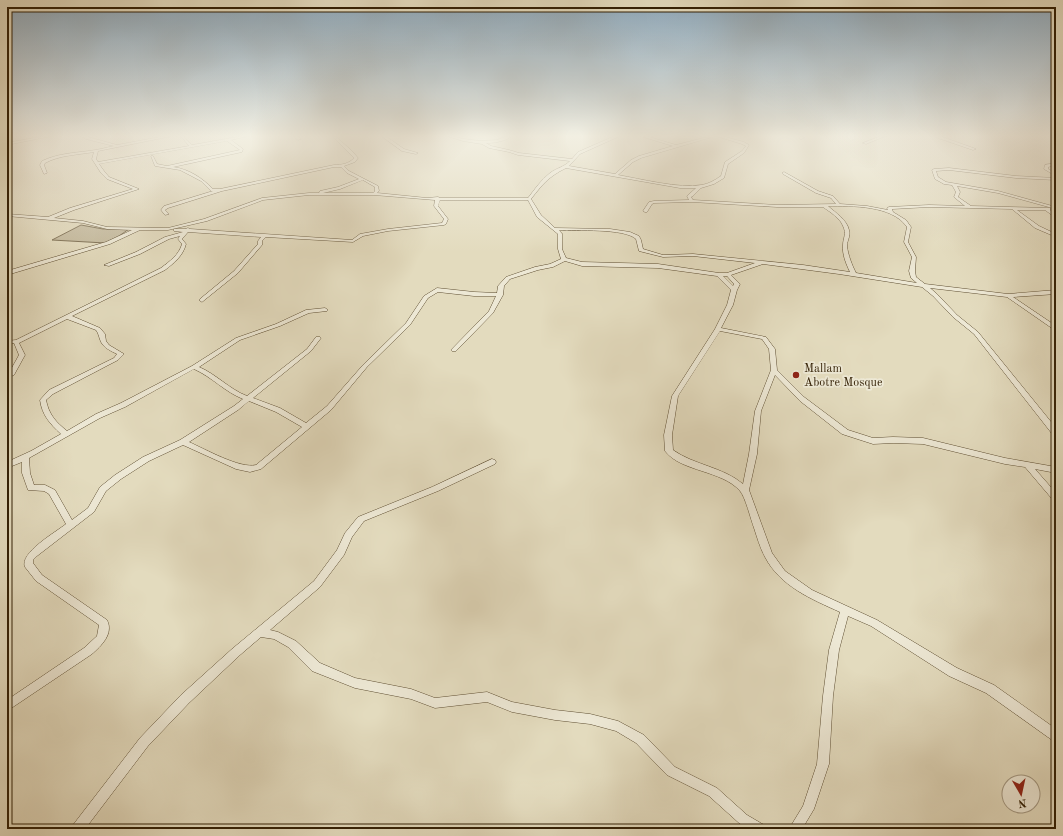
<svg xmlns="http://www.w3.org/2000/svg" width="1063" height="836" viewBox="0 0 1063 836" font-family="'Old Standard TT',serif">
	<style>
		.green { fill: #c5bb9f; stroke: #7c6e52 }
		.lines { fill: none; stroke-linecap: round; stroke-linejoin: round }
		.street-casing { stroke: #5f4f33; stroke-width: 1 }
		.street { fill: #ede8d5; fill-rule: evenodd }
		.poi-dot { fill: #8f2418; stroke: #ede8d5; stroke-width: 1.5 }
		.labels { text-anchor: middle; stroke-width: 3.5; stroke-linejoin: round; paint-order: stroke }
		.poi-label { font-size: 12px; fill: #332005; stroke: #ede8d5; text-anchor: start }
	</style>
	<rect width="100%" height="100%" fill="#e3dbbe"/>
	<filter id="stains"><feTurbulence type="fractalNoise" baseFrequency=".005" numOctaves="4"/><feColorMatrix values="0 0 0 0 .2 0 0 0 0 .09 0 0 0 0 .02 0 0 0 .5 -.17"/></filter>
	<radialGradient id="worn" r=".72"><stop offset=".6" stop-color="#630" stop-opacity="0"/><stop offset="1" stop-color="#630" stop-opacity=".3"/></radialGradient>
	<path class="green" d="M81 225 103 229H129L119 236 105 243 52 240Z"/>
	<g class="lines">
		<defs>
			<g id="street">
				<path d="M51 135H56L7 145V143Z"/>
				<path d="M80 135H83L88 137 117 145 165 136 177 135 98 151 96 159 98 162 189 146 180 135H182L192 145 248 135V136L231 140 243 149 242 152 173 167C189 169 202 178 213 189H220L334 165C341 165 349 164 354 158L331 135H334L352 151 358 158 355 162 344 166 349 171 378 186 379 191 377 193 427 198 438 197 440 198H528C535 189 541 180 550 173 557 168 564 167 570 161L518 155 509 152 489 148 482 144 463 141 447 136V135L464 139 480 141 497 140 510 135H513C507 141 495 143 486 143L491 146 509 150 519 153 572 159 578 152 617 135H620V136L580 154 569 166 615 174 631 160 639 156 673 146 640 136V135H643L676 145 715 135H718L744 142 749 145 744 153 728 164 724 178 714 184 701 188 693 196 691 197 693 200 777 205 836 204 831 198 816 193 783 174 782 173 784 172 818 191 833 196 840 204 867 206 888 210 887 208 889 207 929 205 965 206 954 197 956 192 952 185 944 184 935 179 932 170 934 169 949 168 1016 176 1056 178V180L1016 178 949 170 936 171 938 177 946 182 998 191 1056 207V209L998 193 957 186 960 192 958 197 971 206 1050 208V210L1056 215V218L1045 210H1017L1039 226 1056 234V237L1035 228 1012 209 929 207 892 209 893 212 906 220 911 227 908 242 916 257 915 271 916 277 925 284 1008 294 1056 290V294L1013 297 1056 326V331L1007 297 930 288 937 294 957 315 978 332 1056 428V435H1053L974 334 953 317 933 296 922 287 839 274 763 264 731 275 740 284 737 290 733 305 721 328 766 337 775 349 777 370 804 397 848 430 873 438 893 437 923 438 1005 458 1056 467V473L1035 469 1056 493V501L1053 500 1025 467 1005 464 923 444 893 443 873 444 842 434 800 401 775 375 761 411 757 454 749 490 772 553 785 571 812 590 877 620 957 668 994 685 1056 729V742L1052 740 986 693 949 676 871 626 848 616 839 650 833 696 829 764 814 809 802 829H789L803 806 817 764 823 696 829 650 840 612C811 599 780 586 765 557 760 548 757 537 754 528 751 520 745 496 740 491 722 470 681 472 665 451L664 435 672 396 715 329 727 305 731 290 717 276 658 268 582 266 565 261 553 267 538 270 510 279 504 286 503 295 493 313 456 351H452L451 350 489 311 496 296H474L438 292 428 298 410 325 367 367 331 410 261 469 250 472 236 469 183 445 149 461 121 479 106 491 94 512 37 556 33 560V563L42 575 107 620C114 634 101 646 92 654L7 711V700L84 648 97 636 99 625 36 581 25 567C19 553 56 532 66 524L49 494 44 491 28 490 22 473V462L7 468V462L31 451 61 434C50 424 42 415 40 400L49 390 114 358 117 354C111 351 104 348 101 342 99 338 99 334 96 330L67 319 19 343 25 355 14 375 7 378V374L9 373 19 355 14 343 7 345V341L16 340 161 268C170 261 179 255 182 244L178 239 180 236 169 239 140 254 109 266 104 265 136 252 165 237 183 232 174 231V229H185L188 228 190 229 352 240 360 234 388 229 442 223 444 219 434 206 435 200 374 195H309L263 200 207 221 168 230H140L110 244 7 275V271L106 242 132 230 107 229 83 223 7 216V214L48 217 70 208 133 189 107 179 101 173 92 159 94 152C77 155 60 155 45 163L44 165 47 173 44 174 40 165 42 161C57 154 72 153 89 151 97 150 105 148 114 146L86 139ZM716 136 742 144 746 146 742 151 725 162 721 176C715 180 709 184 701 185 680 189 641 179 618 175L633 162 641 158ZM227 141 240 150 167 166 157 164 153 156H151L155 166 180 170 201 181 211 191H213L164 206 161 210 165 215 169 214 165 210 168 208 222 191 334 167H341L347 173 359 179 338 187 320 191 319 193H309L262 198 204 219 168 228 107 227 83 221 54 218 74 210 139 189 109 177 104 171 99 164ZM566 168 680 188H696L687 196 689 200 654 201 649 202 643 211 645 212H647L652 204 654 203 692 202 777 207H823C830 212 840 218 843 226 847 234 843 238 843 245 842 254 846 264 850 272L803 265 693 254 663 255 643 249 641 240 639 236 630 232 610 229 555 228 541 215 531 199C543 184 548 177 566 168ZM363 180 375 187V191L373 193H323L340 189ZM440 200H528L537 217 558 234V249L561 259 550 264 535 267 506 277 498 286 497 293 474 292 437 288 424 296 406 323 363 365 327 406 306 423 280 408 253 398 311 351 321 338 320 337H316L307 349 247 396C229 389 216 374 199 367L240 340 280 326 309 313 327 311 328 310 325 308 306 310 276 324 236 338 192 366 121 403 96 414 67 431C56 422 49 415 46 400L53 394 118 360 124 354 109 345 106 341 105 334 100 328 72 316 165 270C174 263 183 256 186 244L182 239 188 232 261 237 258 241V244L234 271 200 299 199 300 202 302 238 273 262 245V241L266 237 353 242 363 236 388 231 444 225 446 224 448 219 438 206ZM828 206C852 206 892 205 907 227L904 242 912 257 909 271 911 278 917 283 856 273C852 265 848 255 847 246 847 240 851 236 849 230 847 220 836 213 828 206ZM559 230C576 231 624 228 636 239L639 251 663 257 693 256 755 263 727 273H719L658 264 582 262 566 258 562 249V234ZM723 276H727L734 284 733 286ZM720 331 762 339 769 349 771 370 755 411 749 454 743 484C723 467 694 465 673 450L672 435 678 396ZM194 369C212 377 225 392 243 399L234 406 180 440 143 457 115 475 100 487 88 508 72 520 55 490 45 485H34L30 473 29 458 100 418 125 407ZM249 401 276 412 302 427 256 465C240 469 205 449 189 442L238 410Z"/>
				<path d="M281 135H296L301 139 298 140 293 136Z"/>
				<path d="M380 135H384L404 149 418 153 416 154 402 151Z"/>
				<path d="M803 135H807L802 139H800V137Z"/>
				<path d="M884 135H888L866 144 863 143Z"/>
				<path d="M933 135H937L976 149 973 150 938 138Z"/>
				<path d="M1056 163V165L1048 167V169L1056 173V176L1044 169 1045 165Z"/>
				<path d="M492 459 495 460 496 462 495 464 438 491 364 521 352 537 344 555 320 587 270 630 278 632 296 641 320 663 355 678 411 689 435 698 487 692 512 702 555 710 590 714 618 721 644 735 675 767 717 788 747 815 764 825 766 829H748L739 823 709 796 667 775 636 743 616 731 590 724 555 720 512 712 487 702 435 708 411 699 355 688 312 671 288 647 274 639 261 637 240 655 189 703 148 746 85 829H71L73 825 140 738 181 695 232 649 314 581 337 550 345 533 358 517 432 487Z"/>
			</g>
		</defs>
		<use href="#street" class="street-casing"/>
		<use href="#street" class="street"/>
	</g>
	<linearGradient id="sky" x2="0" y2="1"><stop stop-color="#8eaabe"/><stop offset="0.54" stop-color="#f2efe2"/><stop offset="1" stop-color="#f2efe2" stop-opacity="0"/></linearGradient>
	<rect width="1063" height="252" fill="url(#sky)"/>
	<circle class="poi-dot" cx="796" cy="375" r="4"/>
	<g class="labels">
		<g class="poi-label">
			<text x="804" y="372">Mallam<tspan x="804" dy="14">Abotre Mosque</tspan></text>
		</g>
	</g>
	<rect width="1063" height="836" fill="none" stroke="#e3dbbe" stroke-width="24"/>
	<rect x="8" y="8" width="1047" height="820" fill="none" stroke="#332005" stroke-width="2"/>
	<rect x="12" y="12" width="1039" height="812" fill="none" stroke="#332005"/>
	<g transform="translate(1021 794) rotate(171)"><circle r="19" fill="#ede8d5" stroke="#a39882"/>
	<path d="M0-3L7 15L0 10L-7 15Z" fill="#8f2418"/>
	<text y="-6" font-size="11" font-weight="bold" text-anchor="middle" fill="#332005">N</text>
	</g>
	<rect width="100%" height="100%" filter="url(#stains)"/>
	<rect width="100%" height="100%" fill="url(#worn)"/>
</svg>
